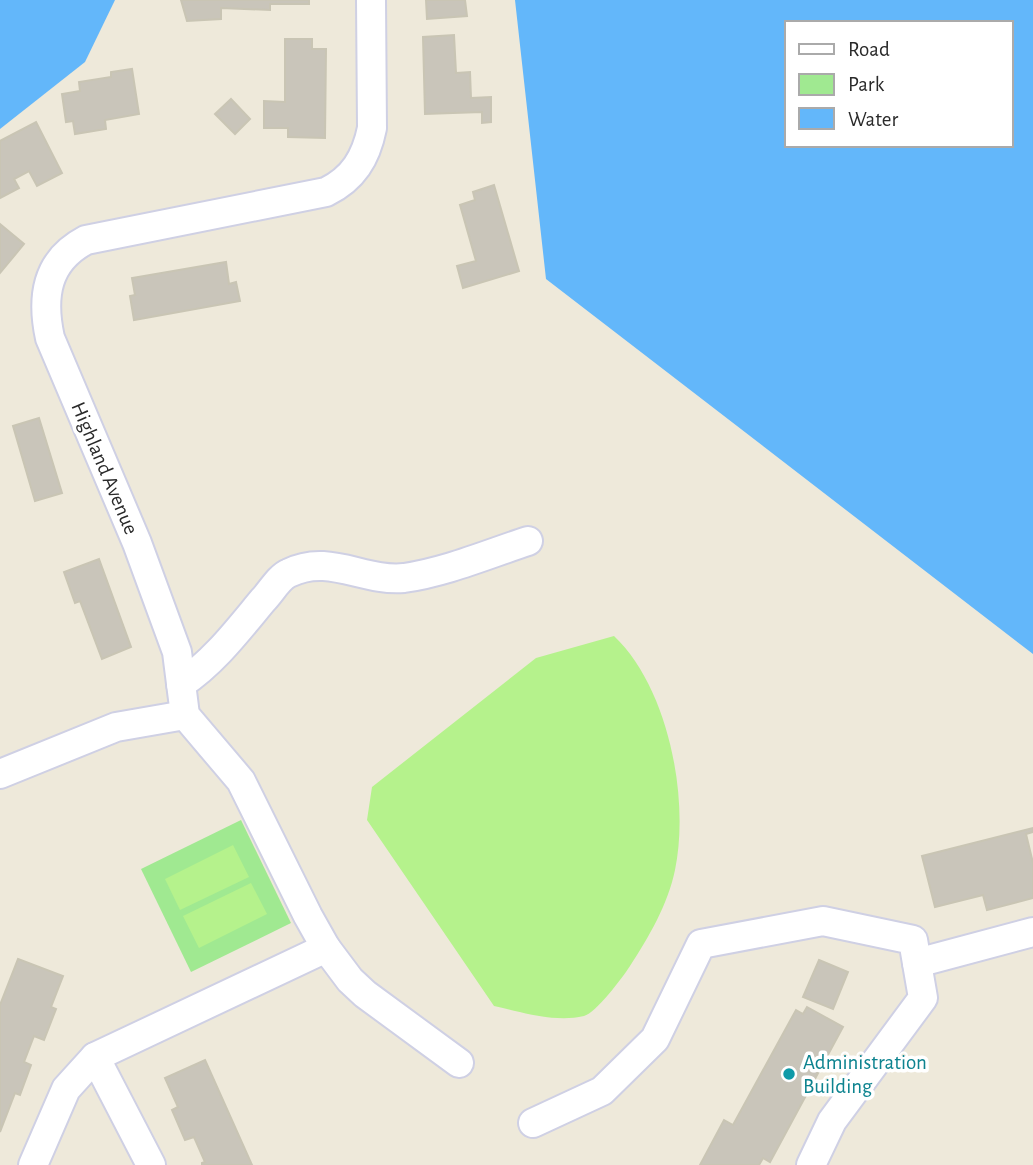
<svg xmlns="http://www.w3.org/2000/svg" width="1033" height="1165" viewBox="0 0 1033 1165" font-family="'Alegreya Sans',sans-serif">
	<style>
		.green { fill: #a0e991 }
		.pitch { fill: #b5f28c }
		.water { fill: #63b7fa; fill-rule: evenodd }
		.building { fill: #c9c5ba; stroke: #c9c5b4; stroke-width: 2 }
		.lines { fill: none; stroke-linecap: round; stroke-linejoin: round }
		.minor-casing { stroke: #cfd0e4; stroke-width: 32 }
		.minor { stroke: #fff; stroke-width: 28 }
		.culture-dot { fill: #0f9aa8; stroke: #fff; stroke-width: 2.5 }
		.labels { text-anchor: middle; stroke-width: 7; stroke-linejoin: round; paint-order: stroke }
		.street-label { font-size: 21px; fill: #2a2a2a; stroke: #fff }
		.culture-label { font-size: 21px; fill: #0d838f; stroke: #fff; text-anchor: start }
	</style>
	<rect width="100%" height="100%" fill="#eee9da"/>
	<path class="green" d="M241 820 291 923 191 972 141 869Z"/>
	<g class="pitch">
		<path d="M614 636C668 687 690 798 675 870 668 904 649 937 630 966 623 977 596 1013 584 1016 555 1023 522 1012 494 1006L367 820 372 787 536 658Z"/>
		<path d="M233 845 249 877 180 910 165 879Z"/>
		<path d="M251 883 267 914 199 948 183 916Z"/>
	</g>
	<g class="water">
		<path d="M0 0H115L85 62 0 129Z"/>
		<path d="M515 0H1033V654L546 279ZM786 23H1010V145H786Z"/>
	</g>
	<g class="building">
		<path d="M181 0H309V4H270V10L221 8V19L187 21Z"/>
		<path d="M426 0H465L467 16 427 19Z"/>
		<path d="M454 35 456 73 470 72 471 98 491 97V122L482 123V112L425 114 423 37Z"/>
		<path d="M285 39H312V49H326L325 138 288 137V128H264V101L285 102Z"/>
		<path d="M132 69 139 114 105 120 106 129 75 134 73 121 66 122 62 94 80 91 79 82 111 77V72Z"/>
		<path d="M231 99 250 119 235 134 215 114Z"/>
		<path d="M36 122 62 173 37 186 29 171 14 179 19 188 0 198V141Z"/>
		<path d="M494 185 519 271 463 288 457 266 476 261 460 205 475 200 473 192Z"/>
		<path d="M0 224 24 244 0 273Z"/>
		<path d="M226 262 229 284 236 282 240 301 134 320 130 296 135 295 132 278Z"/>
		<path d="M39 418 62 493 35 501 13 426Z"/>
		<path d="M99 559 131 647 102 659 80 601 75 603 64 572Z"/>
		<path d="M1033 828V832L1026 834 1033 863V898L987 910 983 895 935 907 922 856Z"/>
		<path d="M18 959 63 976 51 1007 56 1009 44 1040 34 1036 24 1062 31 1065 20 1095 15 1093 0 1132V1005Z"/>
		<path d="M819 960 848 972 833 1009 803 997Z"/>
		<path d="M807 1007 843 1027 770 1162 763 1158 759 1165H700L724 1120 733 1125 796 1010 803 1014Z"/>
		<path d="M205 1060 252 1165H202V1163L205 1162 194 1137 185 1140 172 1110 178 1107 165 1078Z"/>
	</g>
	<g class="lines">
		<defs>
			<g id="minor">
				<path d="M371 0 372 128C366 158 353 179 326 192L86 240C46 261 41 297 50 338L137 543 177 652 185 715 241 781 308 916 326 948 350 980 365 994 459 1063"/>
				<path d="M181 684C214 662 238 630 263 600 271 592 279 577 289 573 329 553 363 582 404 578 446 572 488 554 528 541"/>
				<path d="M0 774 116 727 185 715"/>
				<path d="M917 963 1033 932"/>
				<path d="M95 1057 151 1165"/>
				<path d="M533 1123 602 1091 655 1039 701 944 823 921 913 940 923 998 832 1121 811 1165"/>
				<path d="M33 1165 66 1089 95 1057 326 948"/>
			</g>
		</defs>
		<use href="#minor" class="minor-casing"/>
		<use href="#minor" class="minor"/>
	</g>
	<circle class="culture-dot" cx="789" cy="1074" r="7"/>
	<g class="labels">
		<g class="street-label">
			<text transform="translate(105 468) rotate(67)" y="7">Highland Avenue</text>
		</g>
		<g class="culture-label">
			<text x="803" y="1069">Administration<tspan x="803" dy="24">Building</tspan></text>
		</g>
	</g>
	<rect x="785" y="21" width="228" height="126" fill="#ffffff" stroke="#aaaaaa" stroke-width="2"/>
	<rect x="799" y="44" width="35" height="10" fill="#ffffff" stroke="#aaaaaa" stroke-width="2"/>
	<text x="848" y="56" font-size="21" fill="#2a2a2a">Road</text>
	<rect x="799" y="74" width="35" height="21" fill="#a0e991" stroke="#aaaaaa" stroke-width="2"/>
	<text x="848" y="91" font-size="21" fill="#2a2a2a">Park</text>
	<rect x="799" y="108" width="35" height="21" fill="#63b7fa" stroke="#aaaaaa" stroke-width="2"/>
	<text x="848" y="126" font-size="21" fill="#2a2a2a">Water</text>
</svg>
